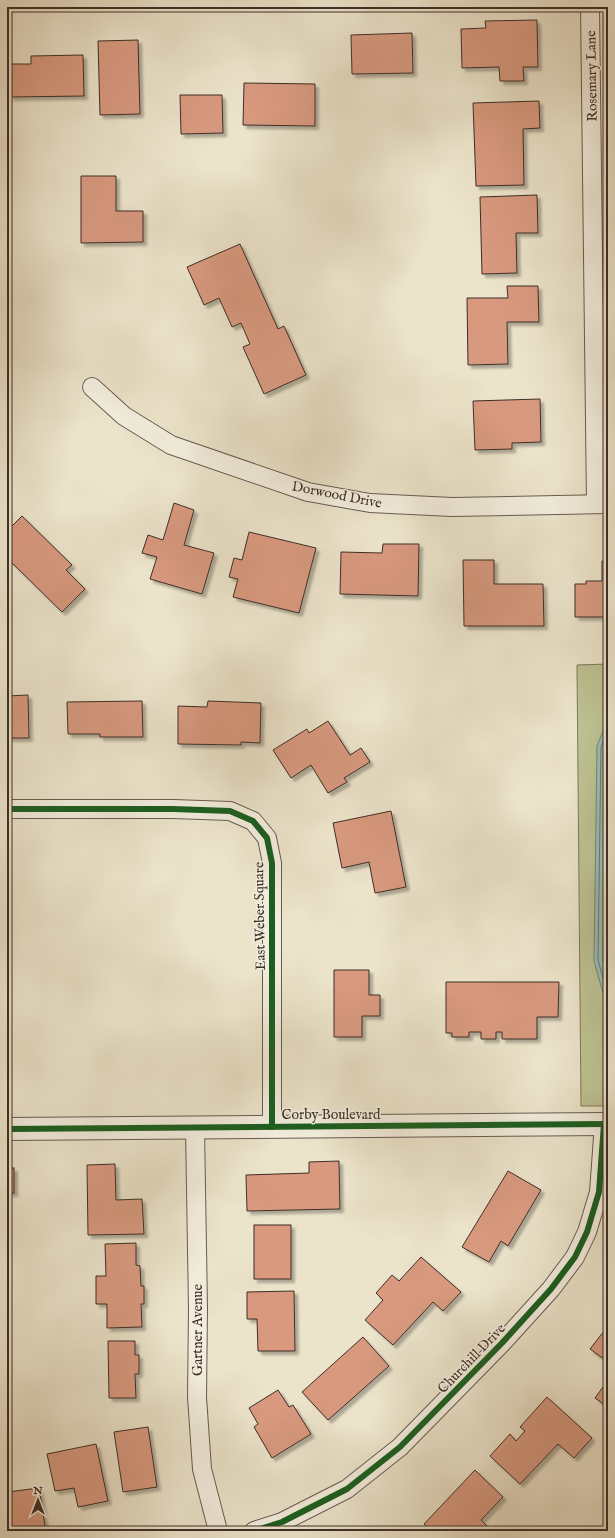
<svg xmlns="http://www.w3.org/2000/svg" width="615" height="1538" viewBox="0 0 615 1538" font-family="'IM FELL English',serif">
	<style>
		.green { fill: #bdc292; stroke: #7e785c }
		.water { fill: #98beb5; stroke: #74847c }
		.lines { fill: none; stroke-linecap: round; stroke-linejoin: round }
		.shore { stroke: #6b766e; stroke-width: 1 }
		.building { fill: #d8997f; stroke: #3e2e27; filter: url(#shadow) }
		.minor-casing { stroke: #695b50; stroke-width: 20 }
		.tertiary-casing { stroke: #695b50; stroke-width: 24 }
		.minor { stroke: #f2eddd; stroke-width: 18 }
		.tertiary { stroke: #f2eddd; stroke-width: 22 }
		.cycleway-casing { stroke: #f2eddd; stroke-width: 8 }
		.cycleway { stroke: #1b5e20; stroke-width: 6 }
		.labels { text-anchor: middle; stroke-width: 3; stroke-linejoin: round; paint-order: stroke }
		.street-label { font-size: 14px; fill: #3e2e27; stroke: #f2eddd }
	</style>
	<defs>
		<filter id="shadow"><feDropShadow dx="3.5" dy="3.5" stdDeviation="1" flood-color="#0004"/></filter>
	</defs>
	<rect width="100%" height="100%" fill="#ebe3ca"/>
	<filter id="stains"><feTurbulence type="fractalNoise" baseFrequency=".005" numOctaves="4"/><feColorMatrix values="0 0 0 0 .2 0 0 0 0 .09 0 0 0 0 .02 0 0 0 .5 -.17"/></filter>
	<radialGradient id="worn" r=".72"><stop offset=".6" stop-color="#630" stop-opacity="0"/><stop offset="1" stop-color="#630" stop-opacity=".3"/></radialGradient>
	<path class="green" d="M608 664V1106H581L577 665Z"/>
	<path class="water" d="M608 719V996L603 993 594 961 597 746Z"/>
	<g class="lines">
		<g class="shore">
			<path d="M608 729 601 747 598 960 606 989 608 991"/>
			<path d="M608 742 606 748 603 960 608 978"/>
		</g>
	</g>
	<g class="building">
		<path d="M537 20 538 67H523L524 81H500L499 67 462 68 461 29 486 28 485 21Z"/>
		<path d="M412 33 413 73 352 74 351 35Z"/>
		<path d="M138 40 140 114 100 115 98 41Z"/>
		<path d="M83 55 84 96 10 97 9 64H31V56Z"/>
		<path d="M244 83 315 84V126L243 125Z"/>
		<path d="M180 95H222L223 133 181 134Z"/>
		<path d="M539 101 540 128 523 129 524 185 476 186 473 103Z"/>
		<path d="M81 176H116V211H143V242L81 243Z"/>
		<path d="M537 195 538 233H516L517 273 482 274 480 197Z"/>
		<path d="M240 244 278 329 284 326 306 375 264 394 243 347 250 344 241 323 232 327 219 298 204 305 187 267Z"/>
		<path d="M507 286H538L539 322H507L508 364 468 365 467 298H508Z"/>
		<path d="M540 399 541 442 512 443V449L475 450 473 401Z"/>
		<path d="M174 503 194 510 184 545 214 553 202 594 150 579 157 557 142 553 148 535 163 540Z"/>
		<path d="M22 516 72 565 66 570 85 589 62 612 7 558V531Z"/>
		<path d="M249 532 316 548 299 613 233 597 238 579 229 577 234 558 242 560Z"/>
		<path d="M383 544H419L418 596 340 594 341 552 382 553Z"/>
		<path d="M463 560H494V584H543L544 626H464Z"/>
		<path d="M602 561H608V617H575V584H586V581H602Z"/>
		<path d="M28 695 29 738H7V696Z"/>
		<path d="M142 701 143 737H100V734H68L67 702Z"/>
		<path d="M208 701 261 703 260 743 241 742V745L178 744V706L207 707Z"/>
		<path d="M328 721 350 755 361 748 370 762 344 778 347 782 328 793 311 765 291 778 273 750 307 729 309 733Z"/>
		<path d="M391 811 406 887 375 893 369 862 342 868 333 823Z"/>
		<path d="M334 970H369V995H380V1016H362V1037H334Z"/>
		<path d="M446 982H559L558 1017H537V1039H502V1032H496V1039H481V1032H469V1037H452V1033H446Z"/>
		<path d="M339 1161 340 1209 247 1211 246 1175 309 1173V1162Z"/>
		<path d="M115 1164 116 1200 142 1199 144 1234 88 1235 87 1165Z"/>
		<rect x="7" y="1168" width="7" height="25"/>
		<path d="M508 1171 541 1190 508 1246 501 1241 489 1262 462 1247Z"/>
		<rect x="254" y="1225" width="37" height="54"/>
		<path d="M136 1243V1265L140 1266 141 1286H144V1304H141L142 1327 107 1328V1304H96V1276H106L105 1244Z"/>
		<path d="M421 1257 461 1292 443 1311 433 1302 393 1345 365 1320 383 1300 376 1293 392 1275 399 1281Z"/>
		<path d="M294 1291 295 1351H258L257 1319H247V1292Z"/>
		<path d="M608 1326V1362L590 1349Z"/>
		<path d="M363 1337 389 1366 328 1420 302 1392Z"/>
		<path d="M108 1341H135V1355H139V1374H135L136 1398H109Z"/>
		<path d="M608 1380V1407L595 1398Z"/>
		<path d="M278 1390 289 1407 293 1405 311 1434 272 1458 254 1427 258 1424 249 1408Z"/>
		<path d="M547 1397 592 1438 574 1458 558 1444 520 1484 490 1456 510 1434 516 1441 525 1431 520 1427Z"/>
		<path d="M148 1427 157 1487 123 1492 114 1432Z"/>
		<path d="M96 1444 108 1501 78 1507 74 1488 55 1491 47 1454Z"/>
		<path d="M475 1470 503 1497 481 1520 492 1531H432L424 1524Z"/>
		<path d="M39 1488 45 1526 7 1531V1492Z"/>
	</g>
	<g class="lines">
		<defs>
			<g id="minor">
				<path d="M590 7 596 504"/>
				<path d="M92 387 124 416 171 445 308 492 370 503 452 507 608 504"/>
				<path d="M7 809H173L230 811 253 821 267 838 272 863V1127"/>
				<path d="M195 1128 198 1309 197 1397 202 1469 218 1531"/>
				<path d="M254 1531 282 1522 347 1489 400 1447 502 1343 551 1289 575 1257 587 1232 599 1192 604 1124"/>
			</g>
			<path id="tertiary" d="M7 1129 608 1124"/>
		</defs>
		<use href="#minor" class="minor-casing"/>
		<use href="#tertiary" class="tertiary-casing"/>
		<use href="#minor" class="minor"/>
		<use href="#tertiary" class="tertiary"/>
		<defs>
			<g id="cycleway">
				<path d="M7 809H173L230 811 253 821 267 838 272 863V1127"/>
				<path d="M7 1129 608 1124"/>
				<path d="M254 1531 282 1522 347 1489 400 1447 502 1343 551 1289 575 1257 587 1232 599 1192 604 1124"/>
			</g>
		</defs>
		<use href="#cycleway" class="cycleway-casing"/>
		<use href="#cycleway" class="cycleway"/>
	</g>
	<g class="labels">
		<g class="street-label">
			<text transform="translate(591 76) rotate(-91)" y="5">Rosemary Lane</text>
			<text transform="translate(337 494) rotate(11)" y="5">Dorwood Drive</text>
			<text transform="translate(259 916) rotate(-91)" y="5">East Weber Square</text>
			<text x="331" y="1119">Corby Boulevard</text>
			<text transform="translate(197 1330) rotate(-90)" y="5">Gartner Avenue</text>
			<text transform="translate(471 1358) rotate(-46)" y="5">Churchill Drive</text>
		</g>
	</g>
	<rect width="615" height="1538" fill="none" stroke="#ebe3ca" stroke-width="24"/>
	<rect x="8" y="8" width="599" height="1522" fill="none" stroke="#3e2e27" stroke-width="2"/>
	<rect x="12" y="12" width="591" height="1514" fill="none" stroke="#3e2e27"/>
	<g transform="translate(38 1500)" stroke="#f2eddd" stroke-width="3" paint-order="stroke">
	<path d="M0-3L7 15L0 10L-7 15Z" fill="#3e2e27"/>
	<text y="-6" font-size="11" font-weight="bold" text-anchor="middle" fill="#3e2e27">N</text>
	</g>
	<rect width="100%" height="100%" filter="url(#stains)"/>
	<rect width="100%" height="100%" fill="url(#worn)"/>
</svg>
